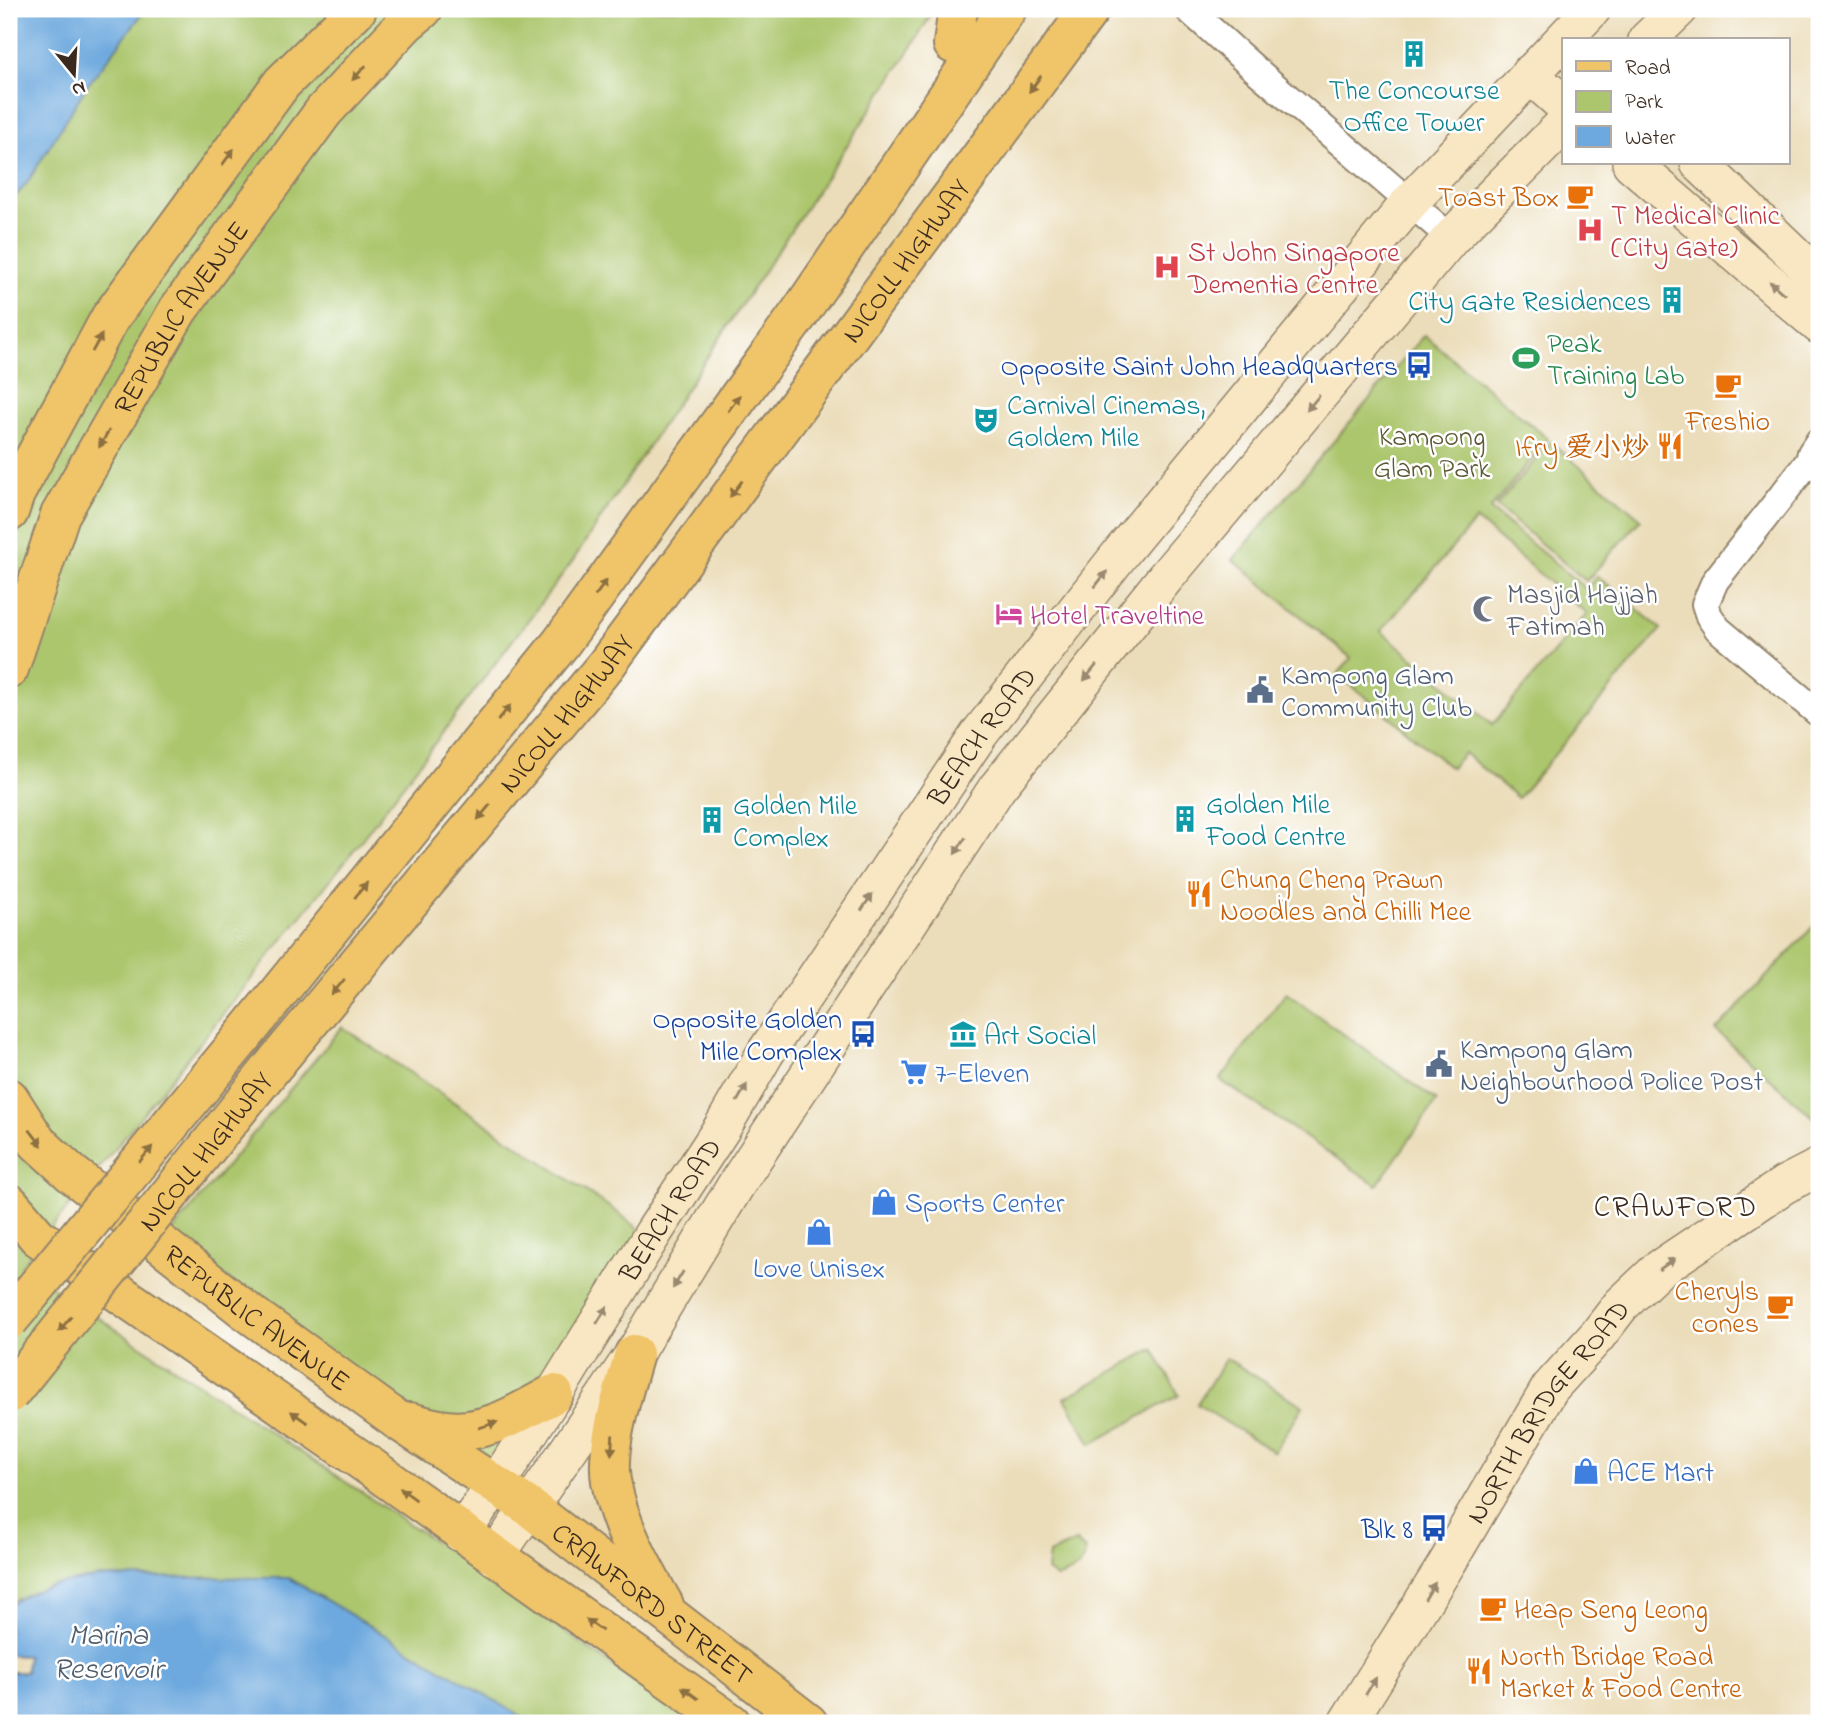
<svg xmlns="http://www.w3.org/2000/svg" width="1828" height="1732" viewBox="0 0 1828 1732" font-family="'Indie Flower','LXGW WenKai TC',sans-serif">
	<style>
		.green { fill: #acc66d; stroke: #747846; stroke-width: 2; fill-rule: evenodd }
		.water { fill: #6da9de; stroke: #546a7e; stroke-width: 2 }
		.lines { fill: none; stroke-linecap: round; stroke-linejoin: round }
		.minor-casing { stroke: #93846c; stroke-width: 30 }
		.secondary-casing { stroke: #93846c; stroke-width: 40 }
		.primary-casing { stroke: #93846c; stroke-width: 42 }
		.trunk-casing { stroke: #93846c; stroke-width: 42 }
		.minor { stroke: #fff; stroke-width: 26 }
		.secondary { stroke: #f9e7c3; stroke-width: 37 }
		.primary { stroke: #f0c469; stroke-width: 38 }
		.trunk { stroke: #f0c469; stroke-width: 38 }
		.trunk-bridge-casing { stroke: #93846c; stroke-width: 42; stroke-linecap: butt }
		.trunk-bridge { stroke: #f0c469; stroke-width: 38 }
		.oneway { fill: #8c6f40 }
		.oneway2 { fill: #9a8870 }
		.labels { text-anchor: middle; stroke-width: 5; stroke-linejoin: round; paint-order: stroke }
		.culture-label { font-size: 28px; fill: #0d838f; stroke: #fff; text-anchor: start }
		.food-label { font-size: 28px; fill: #c56008; stroke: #fff; text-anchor: end }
		.health-label { font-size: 28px; fill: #be3a42; stroke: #fff; text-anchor: start }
		.street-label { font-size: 28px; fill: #3b2a1e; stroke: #fff }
		.leisure-label { font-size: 28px; fill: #27864d; stroke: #fff; text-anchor: start }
		.transit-label { font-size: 28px; fill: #164399; stroke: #fff; text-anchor: end }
		.park-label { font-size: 28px; fill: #5d5936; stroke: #fff }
		.worship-label { font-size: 28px; fill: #5b616d; stroke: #fff; text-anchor: start }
		.hotel-label { font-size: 28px; fill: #b23c85; stroke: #fff; text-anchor: start }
		.service-label { font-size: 28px; fill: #4e5e75; stroke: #fff; text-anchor: start }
		.shop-label { font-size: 28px; fill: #366cbe; stroke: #fff; text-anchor: start }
		.neighbourhood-label { font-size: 30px; letter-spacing: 2px; fill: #3b2a1e; stroke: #fff }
		.water-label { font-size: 30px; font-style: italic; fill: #4f5d6b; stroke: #fff }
	</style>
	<rect width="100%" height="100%" fill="#fff"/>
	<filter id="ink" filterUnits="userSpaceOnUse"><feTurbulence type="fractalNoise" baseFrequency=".0143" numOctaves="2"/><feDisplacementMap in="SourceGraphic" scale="14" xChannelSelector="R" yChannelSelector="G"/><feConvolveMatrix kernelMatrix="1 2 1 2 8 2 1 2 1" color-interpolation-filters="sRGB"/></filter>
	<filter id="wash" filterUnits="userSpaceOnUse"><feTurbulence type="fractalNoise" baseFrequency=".00686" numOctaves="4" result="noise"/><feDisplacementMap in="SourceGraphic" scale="28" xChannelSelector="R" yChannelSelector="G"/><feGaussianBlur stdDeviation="1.57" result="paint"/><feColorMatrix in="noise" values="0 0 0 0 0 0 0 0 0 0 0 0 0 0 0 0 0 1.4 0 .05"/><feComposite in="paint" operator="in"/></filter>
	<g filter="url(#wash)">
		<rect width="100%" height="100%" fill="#ebddb9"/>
		<g class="green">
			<path d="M146 9H934L914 44 572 562 344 863 21 1266 457 1556 694 1723H532L289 1578 17 1599 9 1606V204L27 183 86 87Z"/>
			<path d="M1424 335 1548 439 1490 509 1586 589 1597 576 1661 629 1518 798 1464 753 1451 768 1338 674 1351 658 1233 560ZM1476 520 1587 614 1492 725 1381 631Z"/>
			<path d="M1551 442 1641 519 1586 581 1496 506Z"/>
			<path d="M1819 920V1122L1716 1031Z"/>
			<path d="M1286 993 1437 1101 1377 1185 1220 1080Z"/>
			<path d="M342 1027 614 1210 650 1237 495 1486 170 1234Z"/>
			<path d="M1153 1349 1179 1395 1091 1444 1065 1398Z"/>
			<path d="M1226 1358 1303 1406 1274 1452 1197 1404Z"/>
			<path d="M1076 1542 1085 1550C1086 1568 1071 1572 1057 1578L1047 1571 1049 1554Z"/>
		</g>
		<g class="water">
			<path d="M9 9H146L86 87 27 183 9 204Z"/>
			<path d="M99 1577 289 1578 532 1723H9V1672H26L27 1656 9 1655V1606C34 1585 67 1583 99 1577Z"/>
		</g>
	</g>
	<g filter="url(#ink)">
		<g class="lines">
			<defs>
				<g id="minor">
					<path d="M1188 9 1256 70 1451 238"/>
					<path d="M1817 712 1718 629 1709 616 1705 604 1715 581 1809 461 1811 453 1819 441"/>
				</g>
				<g id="secondary">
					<path d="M1647 40 1679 9"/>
					<path d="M1529 74 1564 105"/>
					<path d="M1631 163 1819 325"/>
					<path d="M1699 163 1819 278"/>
					<path id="s1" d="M461 1533 495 1486 554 1394 654 1232 722 1128 766 1052 980 733 1124 549 1410 202 1592 9"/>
					<path d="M495 1557 634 1354 736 1185 997 788 1165 578 1451 238 1564 124"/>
					<path id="s2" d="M1347 1723 1446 1565 1550 1388 1597 1336 1621 1305 1659 1269 1784 1185 1819 1167"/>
				</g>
				<g id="primary">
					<path d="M953 44 958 9"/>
					<path d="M9 512 15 494 110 318 282 83 357 9"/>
					<path id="s3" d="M9 669 60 515 178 310 324 111 406 23 423 9"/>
					<path id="s4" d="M9 1098 37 1142 71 1173 245 1310 397 1420 529 1507 808 1723"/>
					<path d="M9 1203 38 1237 355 1456 731 1723"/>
					<path d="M634 1354C624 1389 605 1446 611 1481 619 1525 642 1567 664 1605"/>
					<path d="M410 1422C422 1425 435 1429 447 1430 486 1435 521 1411 554 1394"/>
				</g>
				<g id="trunk">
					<path d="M241 1039 561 643 801 311 1007 9"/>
					<path id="s5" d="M277 1061 606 665 1090 9"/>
				</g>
			</defs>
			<use href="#minor" class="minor-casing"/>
			<use href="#secondary" class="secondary-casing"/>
			<use href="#primary" class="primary-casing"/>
			<use href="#trunk" class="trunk-casing"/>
			<use href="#minor" class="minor"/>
			<use href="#secondary" class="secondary"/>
			<use href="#primary" class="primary"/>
			<use href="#trunk" class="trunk"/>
			<defs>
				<g id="trunk-bridge">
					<path d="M9 1320 241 1039"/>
					<path id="s6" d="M9 1394 277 1061"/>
				</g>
			</defs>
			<use href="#trunk-bridge" class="trunk-bridge-casing"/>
			<use href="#trunk-bridge" class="trunk-bridge"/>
		</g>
		<defs><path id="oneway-solid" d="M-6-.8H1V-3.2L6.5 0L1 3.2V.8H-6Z" transform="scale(1.75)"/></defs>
		<g class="oneway">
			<use href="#oneway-solid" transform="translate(359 73) rotate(133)"/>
			<use href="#oneway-solid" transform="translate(1035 84) rotate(126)"/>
			<use href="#oneway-solid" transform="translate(228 157) rotate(-54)"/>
			<use href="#oneway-solid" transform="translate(97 343) rotate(-61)"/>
			<use href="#oneway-solid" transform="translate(734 403) rotate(-54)"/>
			<use href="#oneway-solid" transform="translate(104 439) rotate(120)"/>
			<use href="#oneway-solid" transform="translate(736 489) rotate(127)"/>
			<use href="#oneway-solid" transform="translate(601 588) rotate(-54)"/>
			<use href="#oneway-solid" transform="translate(504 713) rotate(-51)"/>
			<use href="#oneway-solid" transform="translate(484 812) rotate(130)"/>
			<use href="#oneway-solid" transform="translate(361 890) rotate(-51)"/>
			<use href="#oneway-solid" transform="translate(338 987) rotate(130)"/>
			<use href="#oneway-solid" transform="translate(36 1138) rotate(52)"/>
			<use href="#oneway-solid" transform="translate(146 1154) rotate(-50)"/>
			<use href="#oneway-solid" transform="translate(65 1324) rotate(129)"/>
			<use href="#oneway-solid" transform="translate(299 1417) rotate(-145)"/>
			<use href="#oneway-solid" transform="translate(488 1425) rotate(-18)"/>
			<use href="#oneway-solid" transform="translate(612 1445) rotate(94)"/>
			<use href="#oneway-solid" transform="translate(408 1494) rotate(-144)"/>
			<use href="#oneway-solid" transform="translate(594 1625) rotate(-145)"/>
			<use href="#oneway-solid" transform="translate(690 1693) rotate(-144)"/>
		</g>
		<g class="oneway2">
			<use href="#oneway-solid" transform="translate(1777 288) rotate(-139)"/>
			<use href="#oneway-solid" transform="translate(1313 403) rotate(130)"/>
			<use href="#oneway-solid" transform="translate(1101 579) rotate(-52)"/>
			<use href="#oneway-solid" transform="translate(1090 673) rotate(129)"/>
			<use href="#oneway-solid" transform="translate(960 846) rotate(123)"/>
			<use href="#oneway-solid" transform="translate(867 902) rotate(-56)"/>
			<use href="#oneway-solid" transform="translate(742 1093) rotate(-60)"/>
			<use href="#oneway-solid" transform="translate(1667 1264) rotate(-35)"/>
			<use href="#oneway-solid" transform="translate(678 1280) rotate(121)"/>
			<use href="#oneway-solid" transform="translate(602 1315) rotate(-58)"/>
			<use href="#oneway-solid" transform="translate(1430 1591) rotate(-59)"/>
			<use href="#oneway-solid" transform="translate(1371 1686) rotate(-58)"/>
		</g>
	</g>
	<defs>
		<symbol id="building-bare" viewBox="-9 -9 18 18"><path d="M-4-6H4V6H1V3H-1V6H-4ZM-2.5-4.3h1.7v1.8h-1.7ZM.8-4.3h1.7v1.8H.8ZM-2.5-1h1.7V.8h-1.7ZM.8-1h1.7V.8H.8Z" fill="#0f9aa8" stroke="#fff" stroke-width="2.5" paint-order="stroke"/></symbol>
		<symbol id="cafe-bare" viewBox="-9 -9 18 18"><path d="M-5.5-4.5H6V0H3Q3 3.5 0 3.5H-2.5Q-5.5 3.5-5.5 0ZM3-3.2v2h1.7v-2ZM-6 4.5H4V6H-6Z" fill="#e8710a" stroke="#fff" stroke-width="2.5" paint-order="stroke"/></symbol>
		<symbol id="hospital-bare" viewBox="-9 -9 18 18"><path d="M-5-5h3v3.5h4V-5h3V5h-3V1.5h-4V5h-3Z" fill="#e0444e" stroke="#fff" stroke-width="2.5" paint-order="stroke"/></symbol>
		<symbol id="stadium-bare" viewBox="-9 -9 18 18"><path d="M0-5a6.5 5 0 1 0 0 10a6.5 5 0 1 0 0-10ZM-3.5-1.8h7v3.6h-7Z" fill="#2e9e5b" stroke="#fff" stroke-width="2.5" paint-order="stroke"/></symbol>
		<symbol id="bus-bare" viewBox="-9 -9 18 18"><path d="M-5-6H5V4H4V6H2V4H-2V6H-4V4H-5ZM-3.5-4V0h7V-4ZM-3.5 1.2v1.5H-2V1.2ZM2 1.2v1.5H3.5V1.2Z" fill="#1a4fb4" stroke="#fff" stroke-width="2.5" paint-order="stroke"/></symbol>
		<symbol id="theatre-bare" viewBox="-9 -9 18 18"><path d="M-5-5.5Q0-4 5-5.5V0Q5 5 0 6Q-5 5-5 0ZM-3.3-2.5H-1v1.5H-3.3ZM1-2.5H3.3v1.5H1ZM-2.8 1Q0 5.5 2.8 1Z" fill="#0f9aa8" stroke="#fff" stroke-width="2.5" paint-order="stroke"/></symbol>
		<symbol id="restaurant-bare" viewBox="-9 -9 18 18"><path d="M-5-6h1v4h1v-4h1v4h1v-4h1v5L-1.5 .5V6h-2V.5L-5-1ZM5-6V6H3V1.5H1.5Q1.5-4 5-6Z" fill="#e8710a" stroke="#fff" stroke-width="2.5" paint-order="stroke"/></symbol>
		<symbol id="mosque-bare" viewBox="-9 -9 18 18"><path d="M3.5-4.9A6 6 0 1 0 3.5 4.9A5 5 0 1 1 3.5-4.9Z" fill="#6b7280" stroke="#fff" stroke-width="2.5" paint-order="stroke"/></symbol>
		<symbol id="hotel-bare" viewBox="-9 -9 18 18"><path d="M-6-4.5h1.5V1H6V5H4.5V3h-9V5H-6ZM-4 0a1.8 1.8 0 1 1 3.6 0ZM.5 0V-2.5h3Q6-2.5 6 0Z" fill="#d1479c" stroke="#fff" stroke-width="2.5" paint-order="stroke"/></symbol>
		<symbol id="civic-bare" viewBox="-9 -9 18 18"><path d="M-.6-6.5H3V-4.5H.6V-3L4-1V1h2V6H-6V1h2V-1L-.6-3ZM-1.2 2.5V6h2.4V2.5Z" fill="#5c6f8a" stroke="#fff" stroke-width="2.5" paint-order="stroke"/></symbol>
		<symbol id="museum-bare" viewBox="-9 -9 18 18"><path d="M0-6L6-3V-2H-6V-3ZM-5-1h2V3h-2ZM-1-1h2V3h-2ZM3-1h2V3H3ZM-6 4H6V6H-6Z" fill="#0f9aa8" stroke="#fff" stroke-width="2.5" paint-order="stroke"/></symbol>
		<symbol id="supermarket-bare" viewBox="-9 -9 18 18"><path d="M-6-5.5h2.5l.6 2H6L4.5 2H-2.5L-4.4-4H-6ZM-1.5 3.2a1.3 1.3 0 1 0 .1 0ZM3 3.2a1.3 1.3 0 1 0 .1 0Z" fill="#3f7fe0" stroke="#fff" stroke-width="2.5" paint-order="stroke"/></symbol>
		<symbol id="shop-bare" viewBox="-9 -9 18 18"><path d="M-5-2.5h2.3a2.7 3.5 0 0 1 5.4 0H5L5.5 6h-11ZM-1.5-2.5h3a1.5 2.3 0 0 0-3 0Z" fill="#3f7fe0" stroke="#fff" stroke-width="2.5" paint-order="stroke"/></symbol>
	</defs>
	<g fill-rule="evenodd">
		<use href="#building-bare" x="1395" y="35" width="38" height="38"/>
		<use href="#cafe-bare" x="1561" y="177" width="38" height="38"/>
		<use href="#hospital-bare" x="1571" y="211" width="38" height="38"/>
		<use href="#hospital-bare" x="1148" y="248" width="38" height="38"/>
		<use href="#building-bare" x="1653" y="281" width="38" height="38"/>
		<use href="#stadium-bare" x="1507" y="339" width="38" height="38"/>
		<use href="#bus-bare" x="1400" y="346" width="38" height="38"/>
		<use href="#cafe-bare" x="1709" y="366" width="38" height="38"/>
		<use href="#theatre-bare" x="967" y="401" width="38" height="38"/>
		<use href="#restaurant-bare" x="1651" y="427" width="38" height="38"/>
		<use href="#mosque-bare" x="1467" y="590" width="38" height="38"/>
		<use href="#hotel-bare" x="990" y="595" width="38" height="38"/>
		<use href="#civic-bare" x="1241" y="671" width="38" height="38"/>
		<use href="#building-bare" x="1166" y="800" width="38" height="38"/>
		<use href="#building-bare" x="693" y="801" width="38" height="38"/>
		<use href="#restaurant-bare" x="1180" y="875" width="38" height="38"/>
		<use href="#bus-bare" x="844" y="1015" width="38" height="38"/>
		<use href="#museum-bare" x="944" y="1015" width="38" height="38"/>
		<use href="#civic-bare" x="1420" y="1045" width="38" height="38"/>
		<use href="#supermarket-bare" x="895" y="1053" width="38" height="38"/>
		<use href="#shop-bare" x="865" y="1183" width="38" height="38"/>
		<use href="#shop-bare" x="800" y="1213" width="38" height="38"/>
		<use href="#cafe-bare" x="1761" y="1287" width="38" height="38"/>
		<use href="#shop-bare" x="1567" y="1452" width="38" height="38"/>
		<use href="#bus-bare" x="1415" y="1509" width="38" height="38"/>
		<use href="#cafe-bare" x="1474" y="1589" width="38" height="38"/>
		<use href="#restaurant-bare" x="1460" y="1652" width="38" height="38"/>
	</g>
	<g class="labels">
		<g class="culture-label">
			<text x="1414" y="99" text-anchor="middle">The Concourse<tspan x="1414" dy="32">Office Tower</tspan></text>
			<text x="1651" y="310" text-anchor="end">City Gate Residences</text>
			<text x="1007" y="414">Carnival Cinemas,<tspan x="1007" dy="32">Goldem Mile</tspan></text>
			<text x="1206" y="813">Golden Mile<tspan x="1206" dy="32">Food Centre</tspan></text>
			<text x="733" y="814">Golden Mile<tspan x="733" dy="32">Complex</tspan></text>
			<text x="984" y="1044">Art Social</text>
		</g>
		<g class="food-label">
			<text x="1559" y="206">Toast Box</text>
			<text x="1728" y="430" text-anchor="middle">Freshio</text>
			<text x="1649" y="456">Ifry 爱小炒</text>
			<text x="1220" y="888" text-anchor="start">Chung Cheng Prawn<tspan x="1220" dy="32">Noodles and Chilli Mee</tspan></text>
			<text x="1759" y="1300">Cheryls<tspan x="1759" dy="32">cones</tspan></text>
			<text x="1514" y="1618" text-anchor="start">Heap Seng Leong</text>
			<text x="1500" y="1665" text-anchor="start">North Bridge Road<tspan x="1500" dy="32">Market &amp; Food Centre</tspan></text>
		</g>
		<g class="health-label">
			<text x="1611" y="224">T Medical Clinic<tspan x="1611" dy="32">(City Gate)</tspan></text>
			<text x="1188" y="261">St John Singapore<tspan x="1188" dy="32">Dementia Centre</tspan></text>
		</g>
		<g class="street-label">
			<text dy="10" stroke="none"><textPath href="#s5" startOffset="1018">NICOLL HIGHWAY</textPath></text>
			<text dy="10" stroke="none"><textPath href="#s3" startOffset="394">REPUBLIC AVENUE</textPath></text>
			<text dy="10" stroke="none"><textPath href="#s5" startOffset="452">NICOLL HIGHWAY</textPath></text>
			<text dy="10" stroke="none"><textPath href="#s1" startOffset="952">BEACH ROAD</textPath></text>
			<text dy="10" stroke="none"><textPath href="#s6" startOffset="312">NICOLL HIGHWAY</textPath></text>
			<text dy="10" stroke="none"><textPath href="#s1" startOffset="385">BEACH ROAD</textPath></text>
			<text dy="10" stroke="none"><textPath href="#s4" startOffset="334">REPUBLIC AVENUE</textPath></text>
			<text dy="10" stroke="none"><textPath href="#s2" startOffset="371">NORTH BRIDGE ROAD</textPath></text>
			<text dy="10" stroke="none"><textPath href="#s4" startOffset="822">CRAWFORD STREET</textPath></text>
		</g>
		<g class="leisure-label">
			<text x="1547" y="352">Peak<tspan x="1547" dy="32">Training Lab</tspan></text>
		</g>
		<g class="transit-label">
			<text x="1398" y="375">Opposite Saint John Headquarters</text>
			<text x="842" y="1028">Opposite Golden<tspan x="842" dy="32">Mile Complex</tspan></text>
			<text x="1413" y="1538">Blk 8</text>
		</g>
		<g class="park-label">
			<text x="1432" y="445">Kampong<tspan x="1432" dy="32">Glam Park</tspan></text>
		</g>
		<g class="worship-label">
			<text x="1507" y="603">Masjid Hajjah<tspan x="1507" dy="32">Fatimah</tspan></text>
		</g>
		<g class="hotel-label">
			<text x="1030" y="624">Hotel Traveltine</text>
		</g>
		<g class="service-label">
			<text x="1281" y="684">Kampong Glam<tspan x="1281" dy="32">Community Club</tspan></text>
			<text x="1460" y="1058">Kampong Glam<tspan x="1460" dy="32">Neighbourhood Police Post</tspan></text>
		</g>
		<g class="shop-label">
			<text x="935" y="1082">7-Eleven</text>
			<text x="905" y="1212">Sports Center</text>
			<text x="819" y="1277" text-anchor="middle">Love Unisex</text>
			<text x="1607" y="1481">ACE Mart</text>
		</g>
		<g class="neighbourhood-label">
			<text x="1676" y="1216">CRAWFORD</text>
		</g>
		<g class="water-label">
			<text x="108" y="1644">Marina<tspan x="108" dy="34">Reservoir</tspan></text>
		</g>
	</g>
	<rect width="1828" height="1732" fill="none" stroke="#fff" stroke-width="35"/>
	<rect x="1562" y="38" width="228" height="126" fill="#ffffff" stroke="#b1aaa5" stroke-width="2"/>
	<rect x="1576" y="61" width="35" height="10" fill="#f0c469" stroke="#b1aaa5" stroke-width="2"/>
	<text x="1625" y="74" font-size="21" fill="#3b2a1e">Road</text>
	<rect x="1576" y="91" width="35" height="21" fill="#acc66d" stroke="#b1aaa5" stroke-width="2"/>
	<text x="1625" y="108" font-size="21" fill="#3b2a1e">Park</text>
	<rect x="1576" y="126" width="35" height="21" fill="#6da9de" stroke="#b1aaa5" stroke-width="2"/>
	<text x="1625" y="144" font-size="21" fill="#3b2a1e">Water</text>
	<g transform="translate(74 74) rotate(162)" stroke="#ffffff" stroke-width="5" paint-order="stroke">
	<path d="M0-5L12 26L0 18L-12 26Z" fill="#3b2a1e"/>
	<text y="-10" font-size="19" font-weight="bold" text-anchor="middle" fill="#3b2a1e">N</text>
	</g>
</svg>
